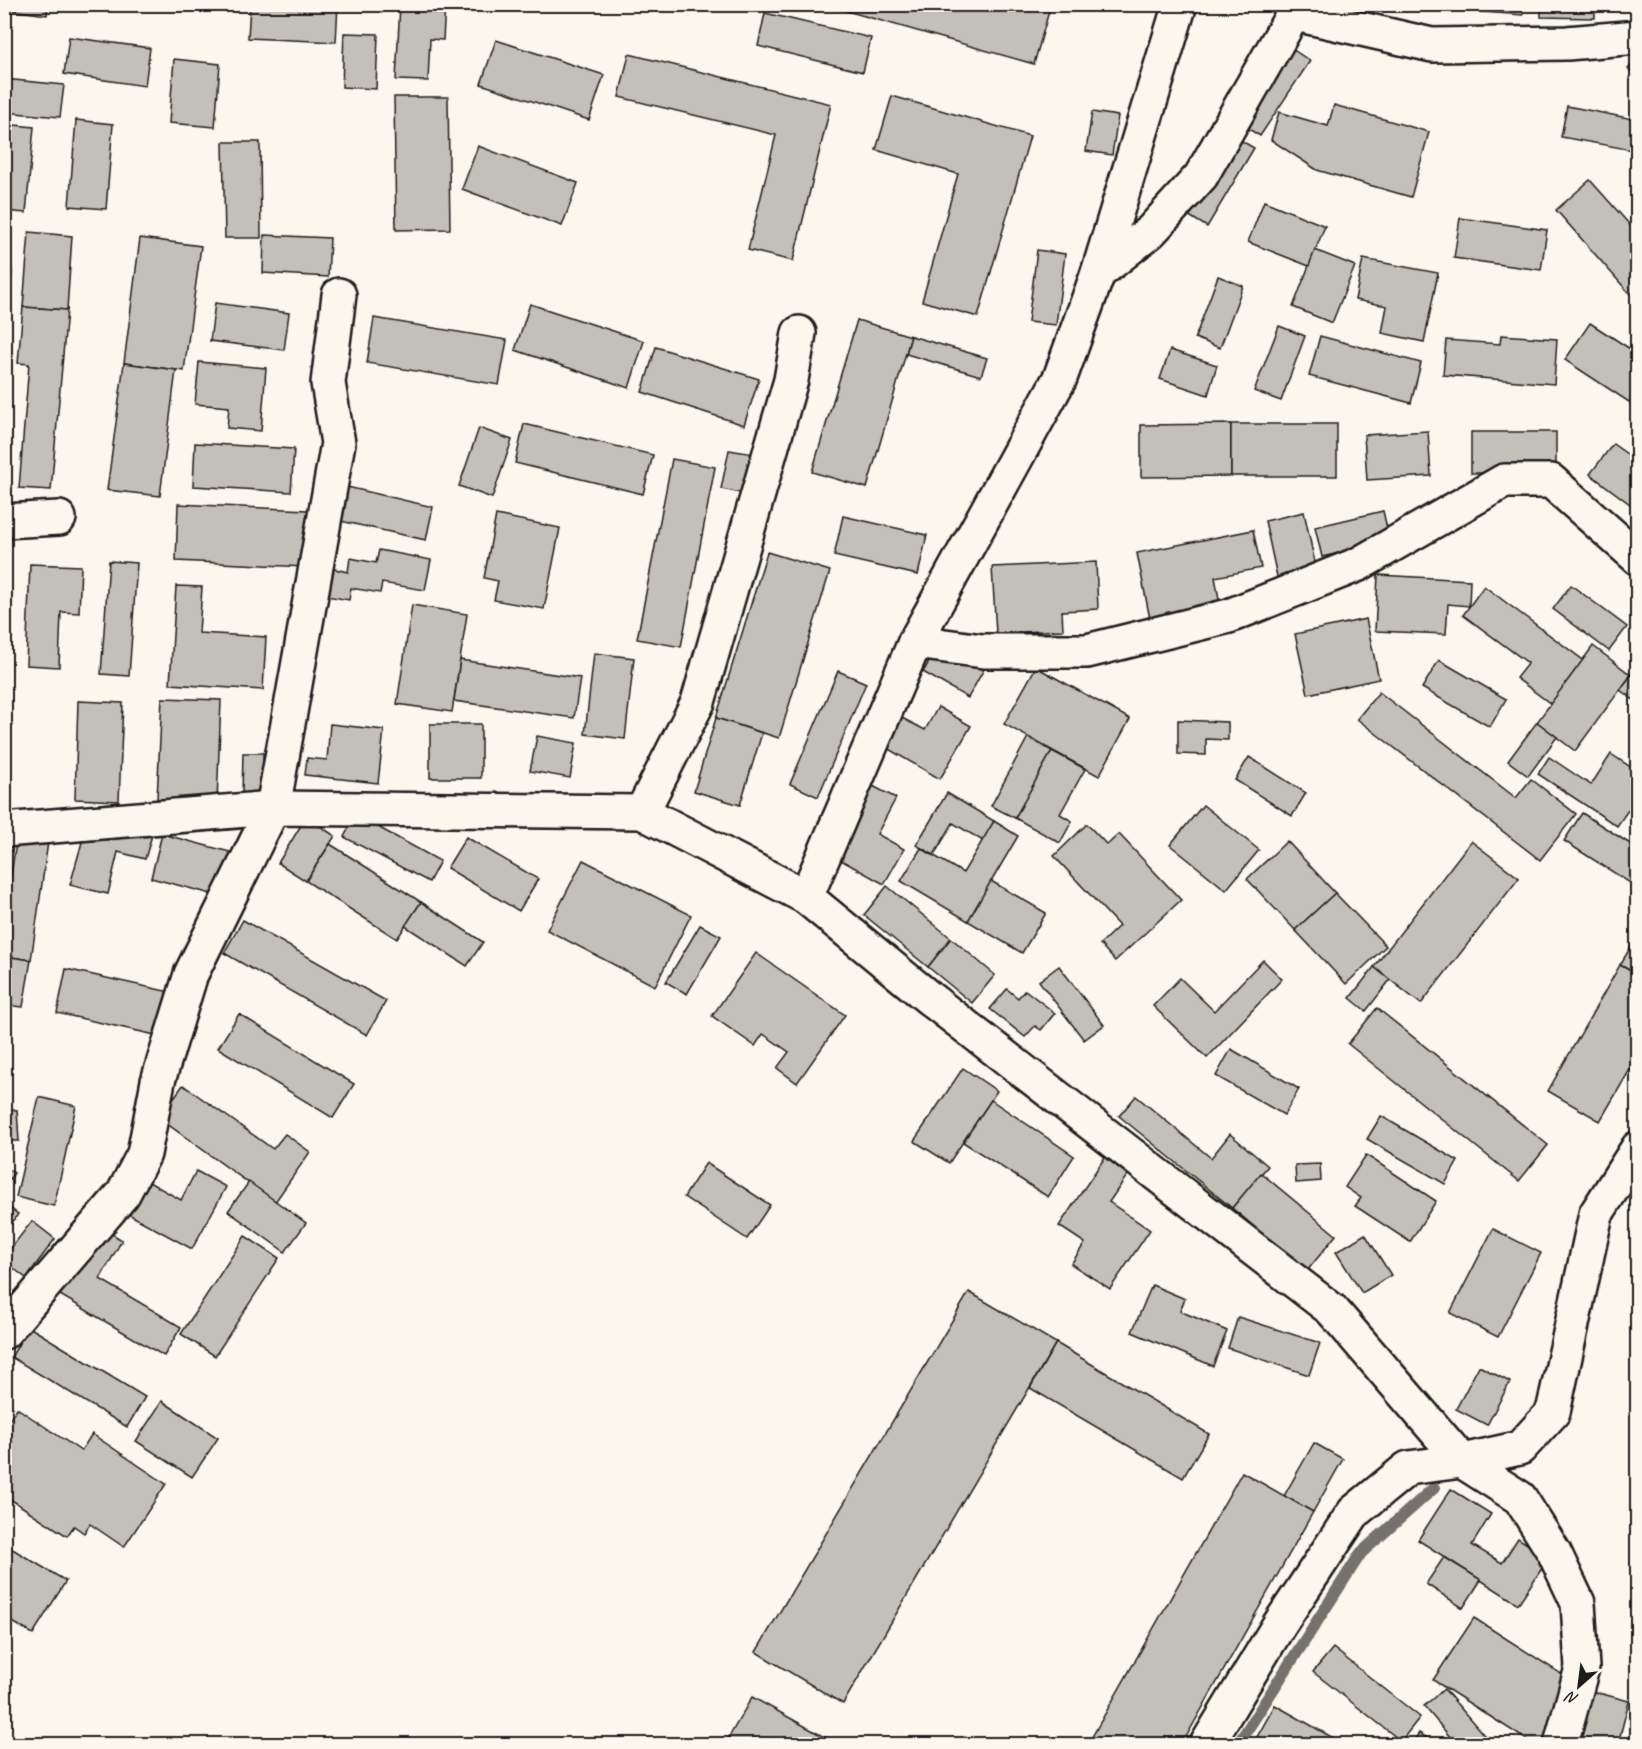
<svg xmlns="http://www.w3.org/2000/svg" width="1642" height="1749" viewBox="0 0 1642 1749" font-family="Caveat,sans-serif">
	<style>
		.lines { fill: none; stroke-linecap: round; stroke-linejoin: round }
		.stream { stroke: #74726e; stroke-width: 12 }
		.building { fill: #c3c0b8; stroke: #1c1c1c; stroke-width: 1.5 }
		.minor-casing { stroke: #1c1c1c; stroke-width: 38 }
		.minor { stroke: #fbf7ec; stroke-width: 33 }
	</style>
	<rect width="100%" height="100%" fill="#fbf7ec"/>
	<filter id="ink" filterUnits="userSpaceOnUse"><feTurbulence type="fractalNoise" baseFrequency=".0167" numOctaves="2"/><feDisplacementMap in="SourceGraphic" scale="12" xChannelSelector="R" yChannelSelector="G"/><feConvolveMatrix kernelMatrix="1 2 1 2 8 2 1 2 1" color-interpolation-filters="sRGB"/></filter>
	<g filter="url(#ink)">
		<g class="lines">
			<path class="stream" d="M1238 1744 1361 1553 1434 1488"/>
		</g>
		<g class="building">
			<path d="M4 4H48L47 15 4 9Z"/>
			<path d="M250 4H338L336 42 248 38Z"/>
			<path d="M400 4H445L443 40 430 39 428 81 396 80Z"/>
			<path d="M822 4H1051L1034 64Z"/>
			<path d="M1375 4H1524L1523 15Z"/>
			<path d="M1541 4H1595V18L1541 17Z"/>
			<path d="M765 13 871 38 863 72 758 46Z"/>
			<path d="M344 33 378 34 376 89 342 87Z"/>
			<path d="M69 37 150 48 145 86 64 74Z"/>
			<path d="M496 40 604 75 589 120 481 84Z"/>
			<path d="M1289 47 1310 61 1260 136 1239 123Z"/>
			<path d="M629 54 831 104 793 261 748 250 776 135 619 97Z"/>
			<path d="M174 59 220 64 215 127 169 123Z"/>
			<path d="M1638 59V77L1628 69Z"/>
			<path d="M4 79 64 85 60 117 4 112Z"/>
			<path d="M892 96 1030 136 978 317 922 301 958 174 876 150Z"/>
			<path d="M394 97H448L450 229 396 230Z"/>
			<path d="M1334 105 1429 132 1411 197 1317 170 1271 140 1279 112 1328 126Z"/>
			<path d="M1567 106 1638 120 1632 150 1561 137Z"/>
			<path d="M1092 112 1118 116 1112 155 1086 151Z"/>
			<path d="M76 120 113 124 106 209 69 206Z"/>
			<path d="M4 124 34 127 26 213 4 211Z"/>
			<path d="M1233 136 1254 148 1207 227 1186 214Z"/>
			<path d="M223 142H260L261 238H225Z"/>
			<path d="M478 146 578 183 562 226 462 189Z"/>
			<path d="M1590 180 1638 234V288L1630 294 1556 210Z"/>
			<path d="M1264 201 1325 226 1309 266 1248 242Z"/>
			<path d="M1460 218 1547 230 1541 270 1454 258Z"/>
			<path d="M29 232 72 236 67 310 23 307Z"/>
			<path d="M264 235 330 238 328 277 263 273Z"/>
			<path d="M140 238 201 246 184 371 124 363Z"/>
			<path d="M1037 250 1065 254 1056 325 1028 322Z"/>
			<path d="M1315 250 1355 266 1332 323 1293 307Z"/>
			<path d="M1363 259 1438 273 1424 342 1382 333 1387 306 1355 300Z"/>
			<path d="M4 270H12L10 307H4Z"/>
			<path d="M1218 276 1243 286 1220 348 1195 338Z"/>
			<path d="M215 303 289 313 284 350 210 341Z"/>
			<path d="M530 304 644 341 629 388 515 350Z"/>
			<path d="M23 307 67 310 51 490 19 488 29 364 18 363Z"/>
			<path d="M374 318 507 340 499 385 367 363Z"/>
			<path d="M857 320 911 336 867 488 812 472Z"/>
			<path d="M1590 323 1638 354V396L1632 404 1565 360Z"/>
			<path d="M1279 326 1305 336 1281 401 1254 391Z"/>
			<path d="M1501 335 1557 339 1554 384 1443 375 1446 340 1500 344Z"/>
			<path d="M911 336 987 358 981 376 906 354Z"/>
			<path d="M1320 336 1421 363 1411 403 1309 376Z"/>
			<path d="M656 347 759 379 744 425 642 392Z"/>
			<path d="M1170 350 1217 365 1208 395 1160 379Z"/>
			<path d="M199 362 266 368 261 431 227 428 229 407 195 404Z"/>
			<path d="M124 363 176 370 160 496 107 490Z"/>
			<path d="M524 424 653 455 643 494 515 463Z"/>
			<path d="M1231 424V476L1141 477V425Z"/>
			<rect x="1231" y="424" width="106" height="52"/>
			<path d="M479 428 512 440 492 498 459 486Z"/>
			<path d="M1428 431 1431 476 1367 480 1364 435Z"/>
			<rect x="1471" y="432" width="85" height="41"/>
			<path d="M195 443 294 449 291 492 193 486Z"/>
			<path d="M1613 444 1638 462V510L1590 474Z"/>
			<path d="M729 450 754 454 746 494 721 489Z"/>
			<path d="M672 459 715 467 681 647 637 639Z"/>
			<path d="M343 486 433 507 426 540 336 520Z"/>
			<path d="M178 504 308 510 306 567 176 561Z"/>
			<path d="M1383 511 1390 541 1322 557 1315 527Z"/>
			<path d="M1304 512 1317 572 1278 581 1265 521Z"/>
			<path d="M496 515 560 528 544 609 494 600 498 581 484 578Z"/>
			<path d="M843 516 927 535 918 575 834 556Z"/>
			<path d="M1253 530 1261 568 1215 577 1220 605 1150 619 1137 553Z"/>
			<path d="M379 550 431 560 425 590 382 583 380 593 351 588 349 600 321 595 326 567 348 572 350 558 376 563Z"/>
			<path d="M767 552 830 571 779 738 716 718Z"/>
			<path d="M109 561 137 563 129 676 101 674Z"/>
			<path d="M1096 562 1098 609 1062 611 1063 630 996 633 992 567Z"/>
			<path d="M30 564 81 566 79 613 61 612 59 667 26 665Z"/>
			<path d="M1378 575 1470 580 1469 606 1448 604 1446 634 1375 631Z"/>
			<path d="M1571 585 1627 627 1609 651 1553 609Z"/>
			<path d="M176 586 202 587 199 633 266 637 263 690 170 684Z"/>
			<path d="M1484 586 1583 660 1551 704 1516 678 1528 663 1463 615Z"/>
			<path d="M412 605 467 614 452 712 397 704Z"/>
			<path d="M1366 619 1379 679 1308 694 1295 634Z"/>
			<path d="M1593 646 1631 675 1575 751 1537 722Z"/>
			<path d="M952 651 984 669 968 698 923 672 933 655Z"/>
			<path d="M594 653 634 658 625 739 585 734Z"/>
			<path d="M460 660 580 678 574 718 454 701Z"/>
			<path d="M1439 660 1506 699 1490 727 1422 688Z"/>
			<path d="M1638 666V703L1620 690Z"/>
			<path d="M1036 667 1130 719 1099 776 1004 724Z"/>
			<path d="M838 671 866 683 818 797 790 784Z"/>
			<path d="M1379 692 1516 798 1531 779 1576 814 1540 860 1357 719Z"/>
			<path d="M162 698 221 700 217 802 157 799Z"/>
			<path d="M78 701 123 703 119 801 75 799Z"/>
			<path d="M938 707 971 726 940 779 885 747 902 718 925 730Z"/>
			<path d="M716 718 762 733 740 805 694 791Z"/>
			<path d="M1178 720 1228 722V740L1206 739V755L1178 754Z"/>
			<path d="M1537 722 1557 737 1528 776 1508 761Z"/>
			<path d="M330 724 384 730 378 783 305 775 307 758 327 760Z"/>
			<rect x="430" y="724" width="51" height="54"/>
			<path d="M537 736 576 743 570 778 530 771Z"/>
			<path d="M1028 737 1052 751 1015 818 991 806Z"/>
			<path d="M1052 751 1085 769 1060 814 1072 821 1060 843 1015 818Z"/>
			<path d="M243 753H263V795H242Z"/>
			<path d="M1611 754 1638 772V796L1617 826 1538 774 1549 757 1591 785Z"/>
			<path d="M1249 757 1306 793 1292 816 1235 780Z"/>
			<path d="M869 784 896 798 877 834 904 849 884 884 830 854Z"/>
			<path d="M947 793 994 821 983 841 953 823 934 855 916 845Z"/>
			<path d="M1203 805 1259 850 1226 890 1170 845Z"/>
			<path d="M1582 813 1638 849V888L1564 841Z"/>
			<path d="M356 815 440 861 429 882 344 837Z"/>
			<path d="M306 817 335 836 306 881 278 863Z"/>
			<path d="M994 821 1018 836 968 921 901 881 921 848 963 873Z"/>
			<path d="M1087 824 1107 845 1119 834 1181 900 1115 961 1100 944 1119 926 1054 856Z"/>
			<path d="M154 828 145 859 118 852 108 894 70 885 84 835Z"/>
			<path d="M162 834 230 852 219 896 151 878Z"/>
			<path d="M17 837 48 842 31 960 4 956V918Z"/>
			<path d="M466 837 538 879 519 911 447 868Z"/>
			<path d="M1287 841 1335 893 1295 930 1247 879Z"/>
			<path d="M1471 841 1519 878 1421 1004 1374 967Z"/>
			<path d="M330 844 421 902 397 939 306 881Z"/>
			<path d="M583 860 691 915 655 986 547 930Z"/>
			<path d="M991 881 1046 913 1022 953 968 921Z"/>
			<path d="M887 886 951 938 928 967 864 915Z"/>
			<path d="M1335 893 1386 946 1346 984 1295 930Z"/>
			<path d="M421 902 483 942 467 966 405 926Z"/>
			<path d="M243 920 386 1001 367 1035 224 953Z"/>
			<path d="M700 925 721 936 687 994 666 982Z"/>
			<path d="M1638 935V975L1620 965Z"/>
			<path d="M951 938 995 975 972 1003 928 967Z"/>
			<path d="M756 953 845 1015 797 1083 777 1068 789 1052 763 1034 755 1046 712 1016Z"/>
			<path d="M4 956 31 960 23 1007 4 1005Z"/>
			<path d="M1263 960 1282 979 1207 1058 1153 1006 1180 978 1214 1011Z"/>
			<path d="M1620 965 1638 975V1056L1600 1121 1548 1091Z"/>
			<path d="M1059 966 1104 1025 1084 1040 1039 981Z"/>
			<path d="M1374 967 1390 980 1366 1011 1350 998Z"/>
			<path d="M66 969 170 992 160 1036 57 1013Z"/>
			<path d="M1007 989 1018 998 1025 990 1055 1013 1041 1030 1035 1026 1025 1037 990 1009Z"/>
			<path d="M1377 1008 1548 1145 1519 1181 1348 1044Z"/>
			<path d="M239 1014 354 1084 333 1118 218 1048Z"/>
			<path d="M1231 1049 1299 1089 1284 1115 1216 1076Z"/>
			<path d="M963 1068 997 1091 949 1163 914 1141Z"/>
			<path d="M183 1085 273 1149 285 1134 310 1152 275 1202 159 1118Z"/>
			<path d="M1136 1096 1211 1158 1230 1134 1268 1166 1232 1208 1119 1116Z"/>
			<path d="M39 1097 76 1106 54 1206 16 1197Z"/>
			<path d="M991 1100 1074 1156 1048 1197 963 1142Z"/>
			<path d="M4 1110H17L19 1141H4Z"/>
			<path d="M1381 1116 1458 1161 1445 1184 1367 1139Z"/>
			<path d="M1109 1151 1133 1167 1109 1202 1150 1230 1110 1289 1071 1264 1085 1243 1059 1226Z"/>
			<path d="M1366 1155 1436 1201 1410 1242 1355 1206 1361 1198 1345 1187Z"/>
			<path d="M706 1163 770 1205 747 1239 684 1197Z"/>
			<path d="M1320 1164 1321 1181 1296 1183 1295 1165Z"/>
			<path d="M4 1167 14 1173 4 1188Z"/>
			<path d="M196 1171 226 1187 192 1249 121 1210 140 1177 181 1200Z"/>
			<path d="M1261 1173 1336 1235 1307 1271 1232 1208Z"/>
			<path d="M249 1182 306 1223 285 1252 228 1211Z"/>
			<path d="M4 1204 18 1214 4 1235Z"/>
			<path d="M32 1221 55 1239 26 1278 4 1261V1257Z"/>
			<path d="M101 1227 122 1240 100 1279 181 1327 164 1356 60 1295Z"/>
			<path d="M1493 1229 1541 1253 1498 1337 1450 1313Z"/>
			<path d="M1365 1234 1391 1275 1362 1293 1336 1252Z"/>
			<path d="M245 1236 279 1258 215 1356 181 1334Z"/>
			<path d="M1152 1285 1185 1299 1180 1311 1227 1331 1213 1366 1132 1332Z"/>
			<path d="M969 1292 1056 1343 843 1704 756 1652Z"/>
			<path d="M1238 1317 1320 1343 1309 1375 1228 1348Z"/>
			<path d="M29 1327 145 1397 127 1427 11 1357Z"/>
			<path d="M1056 1343 1209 1434 1183 1478 1030 1388Z"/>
			<path d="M1479 1366 1510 1382 1487 1425 1456 1409Z"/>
			<path d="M162 1401 218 1438 192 1477 136 1441Z"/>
			<path d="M17 1408 81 1451 92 1434 166 1484 124 1547 90 1524 84 1533 74 1526 67 1536 4 1495V1427Z"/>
			<path d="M1314 1443 1343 1459 1313 1512 1284 1496Z"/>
			<path d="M1242 1472 1313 1512 1182 1744H1088Z"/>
			<path d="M1451 1489 1491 1514 1472 1545 1502 1563 1518 1538 1549 1558 1518 1604 1418 1540Z"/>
			<path d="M4 1544 66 1581 33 1634 4 1617Z"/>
			<path d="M1444 1557 1481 1580 1463 1608 1426 1584Z"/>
			<path d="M1474 1618 1577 1684 1550 1744H1533L1433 1680Z"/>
			<path d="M1333 1648 1420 1717 1401 1741 1313 1672Z"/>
			<path d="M1444 1689 1490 1742 1487 1744H1456L1424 1706Z"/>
			<path d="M1591 1691 1629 1701 1618 1744H1577Z"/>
			<path d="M752 1697 837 1744H725Z"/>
			<path d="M1275 1705 1344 1744H1271L1257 1737Z"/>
			<path d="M1419 1733 1437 1744H1411Z"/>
		</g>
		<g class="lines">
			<defs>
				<g id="minor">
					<path d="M1295 14 1432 45 1567 43 1638 37"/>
					<path d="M1098 273 1151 231 1201 176 1299 4"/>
					<path d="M4 521 59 518"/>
					<path d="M915 642 983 651H1087L1229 616 1359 564 1504 481H1551L1638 558"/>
					<path d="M642 812 698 702 791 380 799 333"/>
					<path d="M4 830 273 808 642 812 806 897 929 998 1332 1310 1462 1461 1520 1498 1554 1552 1578 1603 1582 1668 1561 1744"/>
					<path d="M806 897 915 642 1060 378 1098 273 1180 4"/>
					<path d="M4 1332 123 1194 144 1154 158 1081 191 974 273 808 338 443 328 383 339 295"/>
					<path d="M1207 1744 1279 1625 1354 1512 1408 1468 1462 1461 1520 1448 1553 1412 1596 1214 1638 1148"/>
				</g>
			</defs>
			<use href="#minor" class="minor-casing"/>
			<use href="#minor" class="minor"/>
		</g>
	</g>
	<rect width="1642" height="1749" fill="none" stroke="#fbf7ec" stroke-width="24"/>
	<rect x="12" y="12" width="1618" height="1725" fill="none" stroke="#1c1c1c" stroke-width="2" filter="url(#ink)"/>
	<g transform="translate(1579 1686) rotate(208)" stroke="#fbf7ec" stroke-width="4.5" paint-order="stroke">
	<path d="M0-4.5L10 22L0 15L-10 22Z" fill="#1c1c1c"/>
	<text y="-9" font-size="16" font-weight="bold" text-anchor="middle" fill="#1c1c1c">N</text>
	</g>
</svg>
